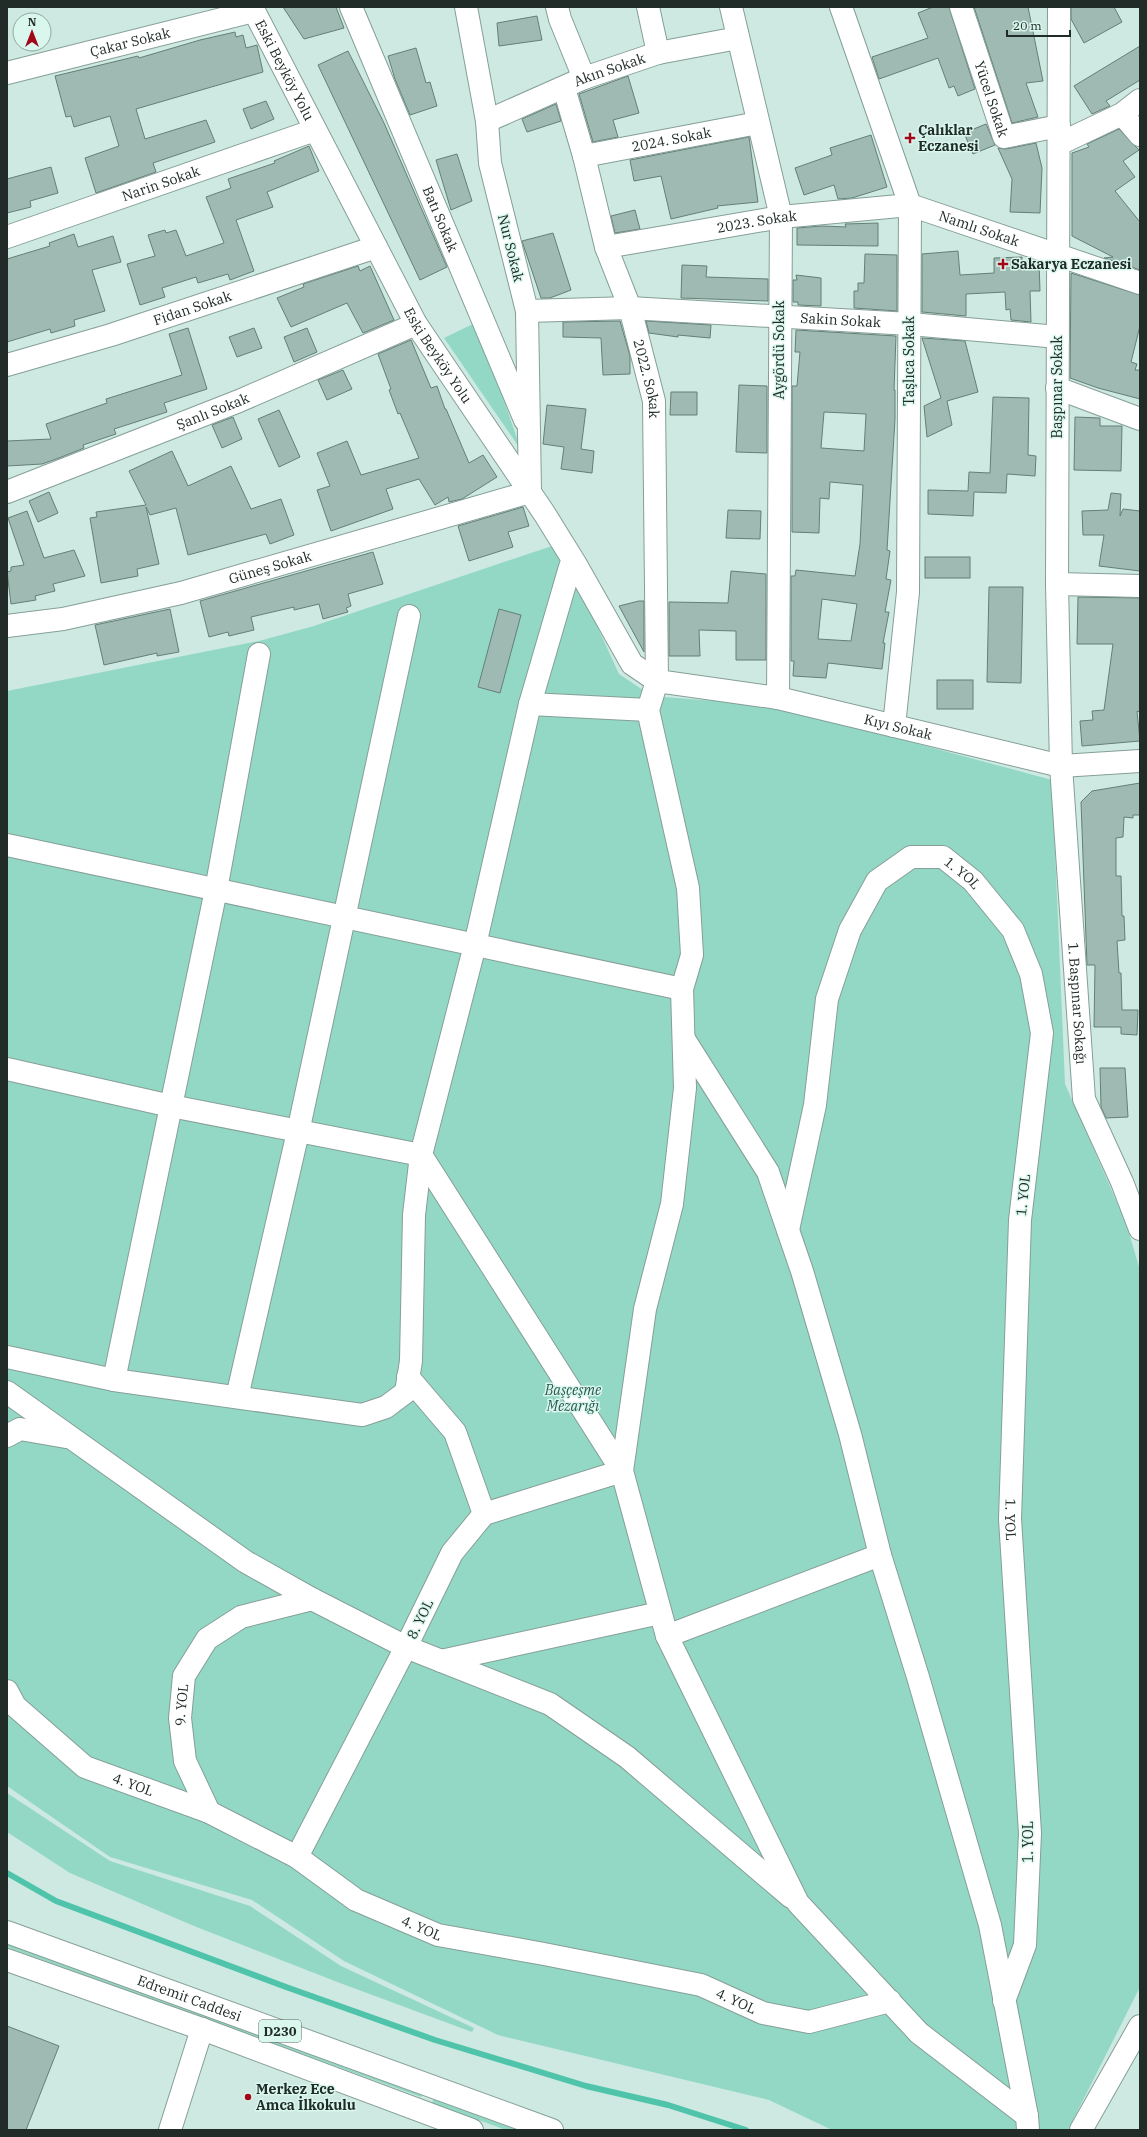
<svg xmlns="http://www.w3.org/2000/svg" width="1147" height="2137" viewBox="0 0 1147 2137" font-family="'IBM Plex Serif',serif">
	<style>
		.green { fill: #93d8c5 }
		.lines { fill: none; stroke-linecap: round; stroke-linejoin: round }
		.stream { stroke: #50c4aa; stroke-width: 6 }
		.building { fill: #9fbab2; stroke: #657f77; fill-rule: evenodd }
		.minor-casing { stroke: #859f97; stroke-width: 24 }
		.highway-casing { stroke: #859f97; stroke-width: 24 }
		.minor { stroke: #fff; stroke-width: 22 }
		.highway { stroke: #fff; stroke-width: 22 }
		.poi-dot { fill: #a20617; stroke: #daf7ee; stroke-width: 1.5 }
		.labels { text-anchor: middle; stroke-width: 3; stroke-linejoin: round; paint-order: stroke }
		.shield { fill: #daf7ee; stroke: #586964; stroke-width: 1 }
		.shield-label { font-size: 13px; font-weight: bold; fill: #212c29 }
		.street-label { font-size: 14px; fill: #212c29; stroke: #daf7ee }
		.poi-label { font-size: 14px; font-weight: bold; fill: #212c29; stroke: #daf7ee; text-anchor: start }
		.park-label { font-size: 14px; font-style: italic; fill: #29594e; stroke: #daf7ee }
	</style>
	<rect width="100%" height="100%" fill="#cde9e1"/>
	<g class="green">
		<path d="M477 322 521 450 444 338Z"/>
		<path d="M555 545 570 567 619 674 652 696 777 706 1052 780 1065 1084 1126 1223 1140 1270V1987L1068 2130H832L769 2100 498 2035 344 1961 252 1900 110 1857 7 1786V691L259 641 314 626Z"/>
		<path d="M7 1793 110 1861 250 1906 341 1966 474 2028 472 2032 340 1983 194 1926 70 1873 7 1832Z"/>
		<path d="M7 1944 423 2094 421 2097 7 1947Z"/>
		<path d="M434 2098 518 2130H506L432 2103Z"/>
	</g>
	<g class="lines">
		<path class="stream" d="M7 1873 56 1901 286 1987 435 2040 586 2086 668 2105 746 2130"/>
	</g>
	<g class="building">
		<path d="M283 7H336L344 28 304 39Z"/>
		<path d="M933 7H949L975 89 958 96 954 86 949 88 938 58 879 79 872 57 928 38 918 13Z"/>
		<path d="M974 7H1028L1043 81 1026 83 1038 117 1012 123Z"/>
		<path d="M1071 7H1114L1122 22 1084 43 1071 19Z"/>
		<path d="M537 16 542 40 499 46 497 23Z"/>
		<path d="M235 32 236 37 243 35 246 48 257 45 263 72 136 109 145 139 206 120 215 142 153 163 156 172 96 193 85 158 119 146 110 116 74 127 71 116 66 117 55 76 138 56 139 58 200 40Z"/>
		<path d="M1140 46V80L1106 101 1110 106 1092 114 1074 86Z"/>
		<path d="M416 48 426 83 430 82 437 106 410 115 395 79 388 56Z"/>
		<path d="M348 51 384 123 447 267 420 280 318 65Z"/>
		<path d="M628 76 639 113 613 120 618 137 593 142 579 94Z"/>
		<path d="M266 101 274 119 251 129 243 109Z"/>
		<path d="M556 104 561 121 527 132 522 119Z"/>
		<path d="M986 124 995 145 973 154 964 133Z"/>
		<path d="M1119 129 1139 150 1123 161 1135 177 1115 191 1140 222V270L1104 258 1113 257 1072 236V153L1089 147 1087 144Z"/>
		<path d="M871 135 887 187 852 198 838 199 834 185 804 195 795 168 832 155 830 148Z"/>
		<path d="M749 137 758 202 717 206 718 208 671 219 661 176 634 181 630 160Z"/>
		<path d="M1036 143 1042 168 1040 213 1010 212 1012 179 998 148 1006 149Z"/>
		<path d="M309 146 319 171 267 192 273 207 236 220 254 271 230 280 228 274 198 283 196 277 162 288 165 297 140 305 127 264 155 256 148 235 165 230 166 233 176 230 186 256 224 243 206 197 231 188 228 179 275 163 274 161Z"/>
		<path d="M457 154 472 201 451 210 436 160Z"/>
		<path d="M51 167 58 193 30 201 31 207 7 213V179Z"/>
		<path d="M635 210 640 229 615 233 611 216Z"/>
		<path d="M878 223V246L797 245V228L822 226 846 227 845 224Z"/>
		<path d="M553 233 571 290 550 298H541L522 241Z"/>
		<path d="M74 234 78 247 113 236 121 262 92 270 105 311 74 320 75 326 51 333 50 329 7 342V259L50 246 49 243Z"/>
		<path d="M958 251 960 275 994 273V258L1022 257V261L1039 262 1040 291H1030L1031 322 1011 320 1010 309 1006 310 1005 292 966 294V316L922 312V254Z"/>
		<path d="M865 254 897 255V311L854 308V291H858V283H864Z"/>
		<path d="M682 265 707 266 706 277 768 279V301L681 298Z"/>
		<path d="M358 266 360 271 370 266 394 320 363 333 347 303 291 327 277 298 304 287 303 284Z"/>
		<path d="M1071 273 1140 295V326L1131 362 1137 364 1135 370H1140V399L1098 388 1070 378Z"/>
		<path d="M796 275 821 278V306L798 305V302H793V280H797Z"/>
		<path d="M620 321 630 356V374L603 375 601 338 563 337V322Z"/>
		<path d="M646 321 711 325 710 338 678 335V337L649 333Z"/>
		<path d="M188 328 207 389 164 403 167 412 114 429 116 434 83 445 84 448 59 458 42 464 7 466V441L51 439 46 424 107 403 106 399 182 375 169 334Z"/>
		<path d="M254 328 262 348 237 357 229 337Z"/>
		<path d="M307 328 317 352 294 362 284 337Z"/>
		<path d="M796 330 896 336 894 390H895V419L887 550 890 551 886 579 891 580 885 612H889L883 643H885L882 669 828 663 826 678 793 676 794 661H791V576H795L796 570 855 576 860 544 863 485 830 482 829 499 820 498 819 533 792 532V386H797L800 352H795ZM824 412 866 414 864 451 821 448ZM822 599 857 604 851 641 818 639Z"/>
		<path d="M922 338 965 341 978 392 947 401 952 425 927 437 924 406 941 398Z"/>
		<path d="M411 340 431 388 437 386 445 409H446L469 463 483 455 497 477 462 499 449 502 448 497 435 505 419 479 386 489 393 509 331 531 317 490 330 486 317 453 347 441 361 475 419 458 400 413 398 414 389 390 391 389 378 354Z"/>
		<path d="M343 370 352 389 327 400 318 380Z"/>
		<path d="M739 385 767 386V453L736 452Z"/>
		<path d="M671 392H697V415H670Z"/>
		<path d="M993 397 1029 398 1028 455 1036 456 1035 476 1007 474 1006 493 974 492 973 516 928 514V490L968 491 969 472 990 473Z"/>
		<path d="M547 405 586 409 581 449 594 451 592 473 561 469 564 447 543 444Z"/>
		<path d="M279 410 300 457 279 467 258 419Z"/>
		<path d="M233 417 242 439 222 448 212 425Z"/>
		<path d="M1075 417 1100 418V426H1122L1121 471 1074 470Z"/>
		<path d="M172 451 188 486 231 466 251 509 281 499 294 535 270 544 266 534 188 555 176 508 150 515 146 507 159 564 137 569 138 576 101 583 90 518 97 517 96 512 146 505 129 471Z"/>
		<path d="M49 492 58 513 38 522 29 501Z"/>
		<path d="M1111 493 1121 494 1120 516 1123 509 1140 511V571L1099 566 1104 535H1083L1082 511 1108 510Z"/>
		<path d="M523 507 529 526 508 532 513 547 469 561 458 526Z"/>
		<path d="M728 510 761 511 760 539 726 538Z"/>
		<path d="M27 511 44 558 74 550 85 576 53 584 55 591 35 596 36 600 11 604 7 572 11 571V567L24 565 8 518Z"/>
		<path d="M373 552 383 584 348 594 351 606 346 608 348 612 323 619 319 604 294 610V607L251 617 254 630 229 636 228 632 209 637 200 601Z"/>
		<rect x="925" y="557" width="45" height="21"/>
		<path d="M731 571 766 574V660H736V631L699 630 700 656H669V602L728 603Z"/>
		<path d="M989 587H1023L1021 683 987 682Z"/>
		<path d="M1078 597 1140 598V712L1137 711 1140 741 1082 746 1080 721 1093 720 1092 711 1104 710 1113 644H1077Z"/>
		<path d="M639 601H644V652L619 606Z"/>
		<path d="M170 609 179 652 157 656V653L104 665 95 625Z"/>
		<path d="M499 609 521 615 500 693 478 687Z"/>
		<rect x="937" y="680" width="36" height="29"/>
		<path d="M1140 783V815H1133V818L1124 817 1123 837 1116 838V876H1121L1122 916H1124L1125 940 1117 941 1119 973H1121L1122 1010H1138L1137 1035 1121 1034V1027H1094L1095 965H1087L1081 802 1092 791Z"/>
		<path d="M1100 1068H1125L1128 1117 1106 1118 1101 1107Z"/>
		<path d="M7 2026 59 2046 26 2130H7Z"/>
	</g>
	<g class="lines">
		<defs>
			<g id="minor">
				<path id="s1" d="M252 7 416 324 544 513 575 563 632 664 657 681 778 698 1061 766 1140 761"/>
				<path id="s2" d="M351 7 525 420"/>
				<path d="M557 7 560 19 584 78"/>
				<path d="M648 7 658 53"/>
				<path d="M731 7 781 217 778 698"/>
				<path d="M841 7 910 205 908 592 894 726"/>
				<path id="s3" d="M961 7 1004 137 1059 126"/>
				<path id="s4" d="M1059 7 1057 584 1061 766 1084 1099 1122 1182 1140 1229"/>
				<path id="s5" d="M7 73 254 11"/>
				<path id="s6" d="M564 88 584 156 606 247 630 308 654 401 657 681 648 710 688 888 692 955 682 989 685 1088 672 1204 645 1309 622 1471 667 1636 798 1903 919 2033 1027 2116 1028 2130"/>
				<path d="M1122 114 1140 135"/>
				<path id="s7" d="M487 121 584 78 658 53 738 38"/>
				<path d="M1059 144 1122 114 1140 100"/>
				<path id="s8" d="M584 156 758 123"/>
				<path id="s9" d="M7 237 315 130"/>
				<path id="s10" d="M606 247 781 217 910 205 1140 283"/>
				<path id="s11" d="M527 311 630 308 910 324 1058 337"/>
				<path id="s12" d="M7 365 111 335 376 247"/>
				<path d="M1057 388 1140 419"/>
				<path id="s13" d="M7 492 239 401 416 324"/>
				<path d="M1057 584 1140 586"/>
				<path id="s14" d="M7 626 63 619 181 593 530 492 527 311 490 163 487 121 466 7"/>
				<path d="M530 704 648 710"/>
				<path d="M7 845 682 989"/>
				<path d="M684 1039 768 1172 802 1271 850 1434 880 1555 918 1677 990 1925 1027 2116"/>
				<path d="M7 1069 171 1106 421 1155 622 1471 484 1514 452 1553 406 1647 297 1857"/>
				<path id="s15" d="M788 1230 815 1105 827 999 850 930 877 881 911 857H943L973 881 1013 930 1031 974 1042 1033 1020 1220 1010 1519 1030 1833 1025 1945 1004 2001"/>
				<path d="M7 1357 114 1380 362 1415 386 1407 406 1392 411 1361 414 1215 421 1155 475 945 530 704 570 567"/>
				<path d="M408 1377 455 1432 484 1514"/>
				<path d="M114 1380 216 890 259 654"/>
				<path d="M7 1392 246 1562 312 1599 406 1647 550 1704 627 1757 791 1897"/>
				<path d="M237 1397 298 1132 409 616"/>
				<path d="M7 1436 20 1429 66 1437"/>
				<path d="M667 1636 880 1555"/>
				<path d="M441 1661 660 1613"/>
				<path id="s16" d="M7 1691 15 1706 85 1767 209 1812 297 1857 356 1900 438 1935 544 1954 701 1985 763 2013 809 2022 890 2001"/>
				<path id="s17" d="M209 1812 185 1761 180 1718 184 1676 207 1639 241 1617 312 1599"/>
				<path d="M170 2130 202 2029"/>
				<path d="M1081 2130 1140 2026"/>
			</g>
			<g id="highway">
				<path id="s18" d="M7 1932 552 2130"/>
				<path d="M7 1960 202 2029 472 2130"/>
			</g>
		</defs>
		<use href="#minor" class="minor-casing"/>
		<use href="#highway" class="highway-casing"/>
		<use href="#minor" class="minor"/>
		<use href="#highway" class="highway"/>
	</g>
	<g class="poi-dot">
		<path d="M908 132h4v4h4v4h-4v4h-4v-4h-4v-4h4z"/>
		<path d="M1001 258h4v4h4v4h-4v4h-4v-4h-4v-4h4z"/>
		<circle cx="248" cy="2097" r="4"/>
	</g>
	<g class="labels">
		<rect class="shield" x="259" y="2020" width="42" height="22" rx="3"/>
		<g class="shield-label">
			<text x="280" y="2036">D230</text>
		</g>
		<g class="street-label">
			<text dy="5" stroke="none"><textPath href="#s5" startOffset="127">Çakar Sokak</textPath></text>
			<text dy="5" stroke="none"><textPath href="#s1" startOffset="71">Eski Beyköy Yolu</textPath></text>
			<text dy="5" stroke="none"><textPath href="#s7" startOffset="133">Akın Sokak</textPath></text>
			<text dy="5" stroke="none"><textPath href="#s3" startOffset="97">Yücel Sokak</textPath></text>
			<text dy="5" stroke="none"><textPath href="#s8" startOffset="89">2024. Sokak</textPath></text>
			<text dy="5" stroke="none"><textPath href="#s9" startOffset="163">Narin Sokak</textPath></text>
			<text dy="5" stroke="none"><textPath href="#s2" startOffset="230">Batı Sokak</textPath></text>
			<text dy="5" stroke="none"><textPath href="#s10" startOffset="153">2023. Sokak</textPath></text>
			<text dy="5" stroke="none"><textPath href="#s10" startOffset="380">Namlı Sokak</textPath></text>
			<text transform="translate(511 248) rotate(76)" y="5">Nur Sokak</text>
			<text dy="5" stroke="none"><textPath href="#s12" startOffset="194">Fidan Sokak</textPath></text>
			<text dy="5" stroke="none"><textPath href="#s11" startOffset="314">Sakin Sokak</textPath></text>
			<text transform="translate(779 350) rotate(-90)" y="5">Aygördü Sokak</text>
			<text dy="5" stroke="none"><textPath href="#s1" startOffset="395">Eski Beyköy Yolu</textPath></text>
			<text transform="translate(909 361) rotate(-90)" y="5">Taşlıca Sokak</text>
			<text dy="5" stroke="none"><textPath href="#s6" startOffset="303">2022. Sokak</textPath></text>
			<text transform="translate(1057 387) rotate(-90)" y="5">Başpınar Sokak</text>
			<text dy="5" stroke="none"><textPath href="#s13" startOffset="221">Şanlı Sokak</textPath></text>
			<text dy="5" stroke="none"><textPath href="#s14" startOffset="270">Güneş Sokak</textPath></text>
			<text dy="5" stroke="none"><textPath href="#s1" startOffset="1036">Kıyı Sokak</textPath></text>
			<text dy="5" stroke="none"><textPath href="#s15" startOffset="462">1. YOL</textPath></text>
			<text dy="5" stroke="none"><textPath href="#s4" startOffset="997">1. Başpınar Sokağı</textPath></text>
			<text transform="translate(1023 1195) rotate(-84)" y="5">1. YOL</text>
			<text dy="5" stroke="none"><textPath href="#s15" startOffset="1134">1. YOL</textPath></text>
			<text transform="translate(420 1619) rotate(-64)" y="5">8. YOL</text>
			<text dy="5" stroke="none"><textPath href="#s17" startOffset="113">9. YOL</textPath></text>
			<text dy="5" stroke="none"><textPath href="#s16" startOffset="161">4. YOL</textPath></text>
			<text transform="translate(1028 1842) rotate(-90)" y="5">1. YOL</text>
			<text dy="5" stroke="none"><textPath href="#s16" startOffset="485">4. YOL</textPath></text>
			<text dy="5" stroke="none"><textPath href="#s18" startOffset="194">Edremit Caddesi</textPath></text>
			<text dy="5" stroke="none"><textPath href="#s16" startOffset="809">4. YOL</textPath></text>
		</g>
		<g class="poi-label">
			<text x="918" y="135">Çalıklar<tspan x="918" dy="16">Eczanesi</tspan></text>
			<text x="1011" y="269">Sakarya Eczanesi</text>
			<text x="256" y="2094">Merkez Ece<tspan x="256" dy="16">Amca İlkokulu</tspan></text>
		</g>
		<g class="park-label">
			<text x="573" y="1395">Başçeşme<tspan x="573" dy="16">Mezarığı</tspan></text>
		</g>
	</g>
	<rect width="1147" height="2137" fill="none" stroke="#212c29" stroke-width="16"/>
	<g transform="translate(32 32)"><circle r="19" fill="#daf7ee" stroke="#90a69f"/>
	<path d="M0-3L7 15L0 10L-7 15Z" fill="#a20617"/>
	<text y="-6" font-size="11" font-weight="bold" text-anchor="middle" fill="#212c29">N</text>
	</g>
	<path d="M1007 30v6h63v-6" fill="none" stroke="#212c29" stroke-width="2"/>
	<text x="1013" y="30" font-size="12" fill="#212c29" stroke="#daf7ee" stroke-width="3" paint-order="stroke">20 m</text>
</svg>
